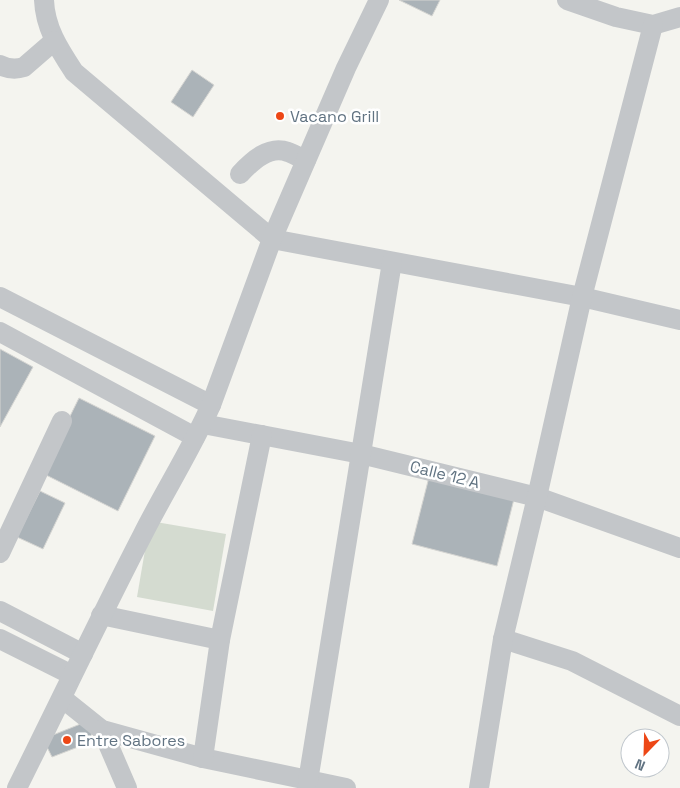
<svg xmlns="http://www.w3.org/2000/svg" width="680" height="788" viewBox="0 0 680 788" font-family="'Space Grotesk',sans-serif">
	<style>
		.green { fill: #d4dbd0 }
		.building { fill: #abb3b8; stroke: #d5d5d2 }
		.lines { fill: none; stroke-linecap: round; stroke-linejoin: round }
		.minor { stroke: #c3c6c9; stroke-width: 20 }
		.poi-dot { fill: #ed4716; stroke: #fff; stroke-width: 2 }
		.labels { text-anchor: middle; stroke-width: 5; stroke-linejoin: round; paint-order: stroke }
		.poi-label { font-size: 16px; fill: #617382; stroke: #fff; text-anchor: start }
		.street-label { font-size: 16px; fill: #617382; stroke: #fff }
	</style>
	<rect width="100%" height="100%" fill="#f4f4ef"/>
	<path class="green" d="M150 521 226 534 213 611 137 597Z"/>
	<g class="building">
		<path d="M399 0H440L432 16Z"/>
		<path d="M192 70 214 85 193 117 171 102Z"/>
		<path d="M0 349 33 367 0 427Z"/>
		<path d="M79 398 155 436 118 511 42 473Z"/>
		<path d="M429 477 514 499 497 566 412 544Z"/>
		<path d="M40 491 65 503 43 549 17 537Z"/>
		<path d="M88 721 92 731 91 742 52 757 43 739Z"/>
	</g>
	<g class="lines">
		<g class="minor">
			<path d="M44 0C45 28 59 49 74 72L272 239 582 297 680 320"/>
			<path d="M567 0 616 17 653 25 680 17"/>
			<path d="M0 65C8 69 15 70 24 67L54 41"/>
			<path d="M240 174C252 161 269 145 288 152 294 154 300 158 306 160"/>
			<path d="M0 297 211 405"/>
			<path d="M0 332 195 437"/>
			<path d="M203 424 361 454 537 497 680 548"/>
			<path d="M0 553 62 421"/>
			<path d="M0 611 83 654"/>
			<path d="M101 615 220 640"/>
			<path d="M0 639 72 675"/>
			<path d="M503 639 572 661 680 716"/>
			<path d="M62 698 102 730 203 758 346 788"/>
			<path d="M102 730 127 788"/>
			<path d="M203 758 220 640 262 435"/>
			<path d="M308 781 392 262"/>
			<path d="M17 788C59 704 99 619 142 536 164 492 191 450 211 405L272 239 346 68 379 0"/>
			<path d="M479 788 503 639 537 497 582 297 653 25"/>
		</g>
	</g>
	<g class="poi-dot">
		<circle cx="280" cy="116" r="5"/>
		<circle cx="67" cy="740" r="5"/>
	</g>
	<g class="labels">
		<g class="poi-label">
			<text x="290" y="122">Vacano Grill</text>
			<text x="77" y="746">Entre Sabores</text>
		</g>
		<g class="street-label">
			<text transform="translate(445 474) rotate(14)" y="6">Calle 12 A</text>
		</g>
	</g>
	<g transform="translate(645 753) rotate(203)"><circle r="24" fill="#ffffff" stroke="#c0c7cd"/>
	<path d="M0-4L9 19L0 12L-9 19Z" fill="#ed4716"/>
	<text y="-8" font-size="14" font-weight="bold" text-anchor="middle" fill="#617382">N</text>
	</g>
</svg>
